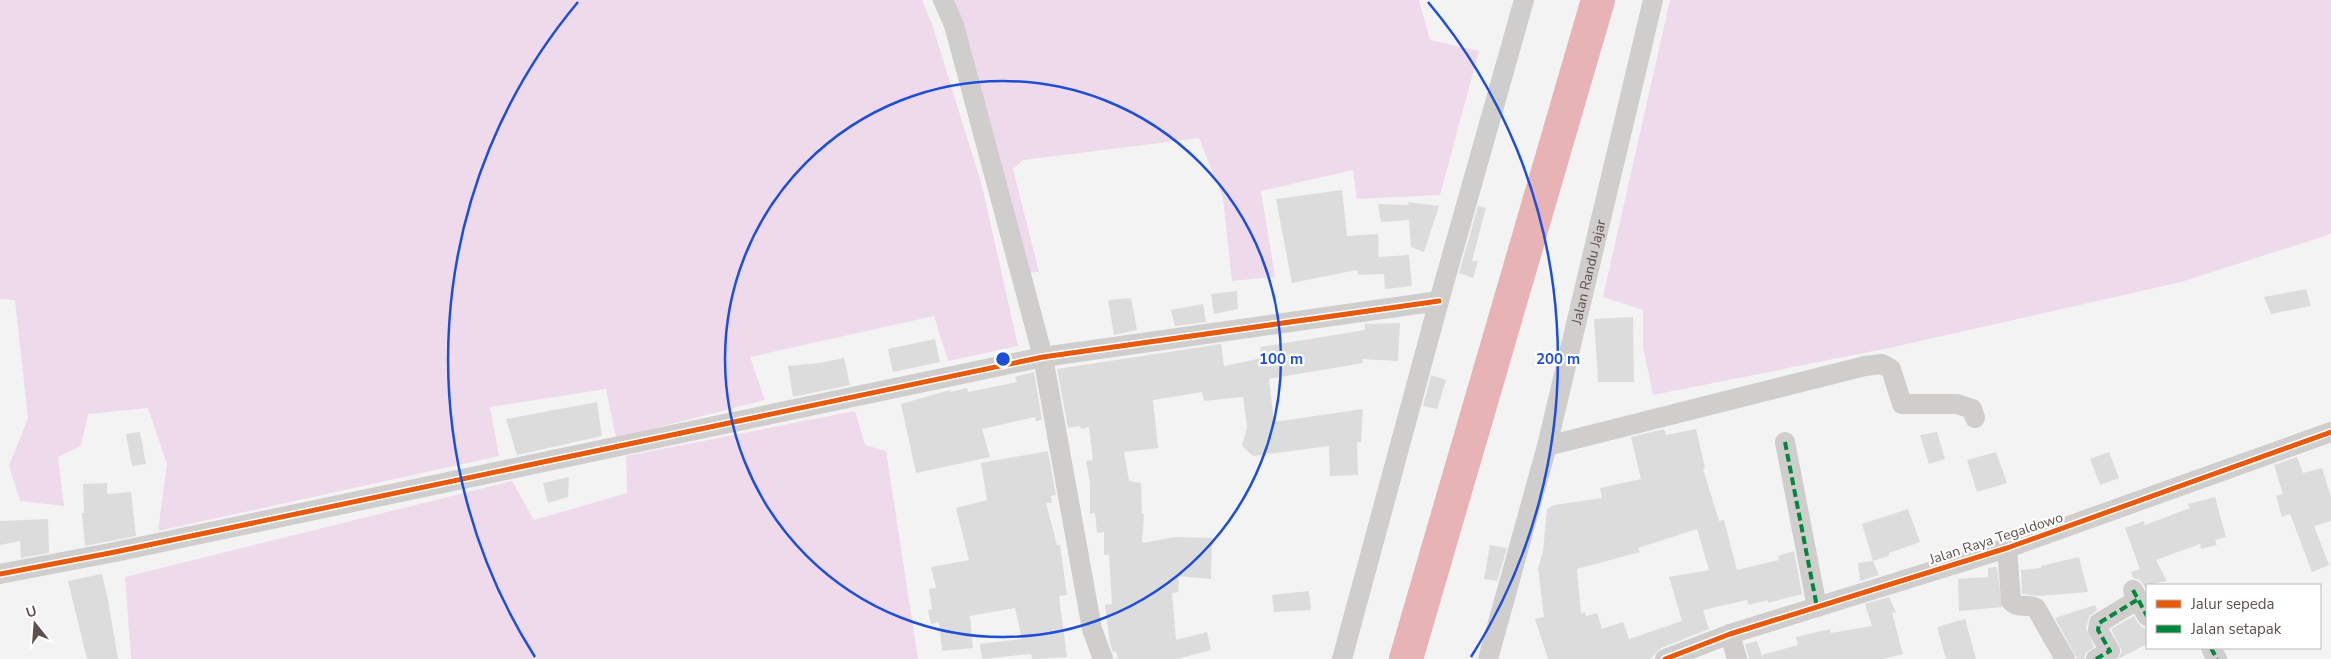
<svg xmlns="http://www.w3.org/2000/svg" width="2331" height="659" viewBox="0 0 2331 659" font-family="'Nunito Sans',sans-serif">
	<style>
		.green { fill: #efdaec }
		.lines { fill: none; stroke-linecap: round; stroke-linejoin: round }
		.river { stroke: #e8b3b5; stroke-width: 34 }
		.building { fill: #dddcdc; fill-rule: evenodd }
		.minor { stroke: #d0cecc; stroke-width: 20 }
		.quiet { stroke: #00873e; stroke-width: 4; stroke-dasharray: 8 4; stroke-linecap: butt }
		.cycleway-casing { stroke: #fff; stroke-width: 8 }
		.cycleway { stroke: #e8590c; stroke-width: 5 }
		.ring { fill: none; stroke: #1d4ed8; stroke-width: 2.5 }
		.labels { text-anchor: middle; stroke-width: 4.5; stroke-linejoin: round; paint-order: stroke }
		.street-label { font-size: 14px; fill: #5d4f4b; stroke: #fff }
		.centre { fill: #1d4ed8; stroke: #fff; stroke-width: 2.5 }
		.ring-label { font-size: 15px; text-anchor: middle; font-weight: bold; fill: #1d4ed8; stroke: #fff; stroke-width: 4.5; stroke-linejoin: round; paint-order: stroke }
	</style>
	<rect width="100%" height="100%" fill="#f3f3f3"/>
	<g class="green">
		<path d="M0 0H922L932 24 982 186 1018 346 948 361 934 316 750 357 765 400 616 438 606 389 490 407 499 456 158 531 167 464 148 408 88 414 81 446 58 457 64 506 20 501 9 466 28 418 15 300 0 299Z"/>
		<path d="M953 0H1419L1430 40 1479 51 1440 195 1357 199 1353 170 1261 191 1275 277 1232 281 1223 198 1199 138 1023 160 1013 169 1039 272 1024 273Z"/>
		<path d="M1670 0H2331V234L2181 282 1889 348 1653 395 1643 347V310L1603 297Z"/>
		<path d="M855 411 865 445 886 451 918 659H131L125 577 512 481 534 520 627 493 626 456Z"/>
	</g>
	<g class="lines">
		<path class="river" d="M1406 659 1598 0"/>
	</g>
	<g class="building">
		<path d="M1342 190 1347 236 1378 234 1379 257 1409 255 1412 286 1385 289 1384 274 1358 275 1357 270 1292 283 1276 199Z"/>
		<path d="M1408 202 1439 206 1424 252 1411 247 1409 220 1381 222 1378 204 1409 205Z"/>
		<path d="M1478 206 1486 208 1472 261H1478L1473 278 1459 273Z"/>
		<path d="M2306 289 2311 306 2271 314 2264 297Z"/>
		<path d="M1237 291 1238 309 1214 314 1211 294Z"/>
		<path d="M1131 298 1137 330 1114 335 1108 300Z"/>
		<path d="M1203 304 1206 322 1175 326 1171 310Z"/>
		<path d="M1633 317 1634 382H1598L1594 319Z"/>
		<path d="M1400 323 1398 361 1362 359 1363 363 1269 379 1274 422 1363 409 1361 442H1357L1358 475 1330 476 1329 446 1253 456 1242 446 1247 427 1243 397 1204 401 1202 392 1153 400 1158 448 1124 452 1129 481 1141 483 1142 514H1144L1142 543 1176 537 1212 538 1211 579 1178 576 1179 592 1172 593 1176 640 1207 632 1211 650 1177 659H1118L1116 651 1113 652 1110 643 1105 605 1112 604 1109 555H1104V532L1097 533 1095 513 1090 514V483L1086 461 1093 460 1089 427 1081 429 1080 426 1068 428 1057 369 1221 344 1224 366 1262 358 1260 347 1365 330V324Z"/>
		<path d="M935 339 940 362 893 372 888 349Z"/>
		<path d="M844 358 850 385 793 397 788 366 819 363Z"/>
		<path d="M1034 372 1042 420 1036 421 1035 417 982 429 990 457 916 473 901 404 950 390 951 392 967 388 968 392 1017 382 1015 377Z"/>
		<path d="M1431 375 1446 380 1437 409 1423 406Z"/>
		<path d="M597 402 602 436 517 455 506 419Z"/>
		<path d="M1664 429 1666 435 1696 429 1705 468 1703 469 1719 521 1724 520 1737 570 1779 560 1778 556 1794 551 1802 594 1768 603V600L1748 605 1747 600 1703 610 1709 629 1661 648 1650 659H1548L1535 619 1544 617 1538 568 1543 551 1547 509 1554 505 1602 498 1600 488 1641 479 1631 437ZM1697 529 1709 570 1669 577 1682 621 1629 639 1623 622 1602 629 1597 613 1586 616 1585 612 1581 614 1577 569 1640 552 1638 548Z"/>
		<path d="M140 432 146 464 132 466 126 434Z"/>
		<path d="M1937 432 1945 459 1929 464 1920 435Z"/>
		<path d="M1048 451 1056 495 1051 496 1052 503H1046L1057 545H1060L1067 595 1059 596 1067 657 1032 659 1031 654 982 659 980 644 1022 639 1015 608 970 616 973 648 942 651 939 622 931 624 928 610 932 609 929 589 936 588 931 567 969 560 956 508 987 500 981 463Z"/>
		<path d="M1996 452 2007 483 1977 492 1967 460Z"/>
		<path d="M2109 452 2119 478 2100 485 2090 459Z"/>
		<path d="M2297 457 2303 473 2322 468 2331 497V521L2314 526 2329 565 2312 572 2290 514 2282 517 2276 496 2283 494 2274 465Z"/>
		<path d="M569 477 568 497 548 503 543 483Z"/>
		<path d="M107 483V494L131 492 136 536 85 546 82 513H84L83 484Z"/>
		<path d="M2215 497 2226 537 2215 540 2217 545 2201 549 2200 544 2156 560 2167 581 2147 585 2146 589 2140 580 2133 578 2131 572 2140 569 2125 528 2144 521 2145 525 2190 508 2188 504Z"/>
		<path d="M1908 509 1920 542 1889 553V556L1873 561 1862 524Z"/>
		<path d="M48 519 49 553 21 558 20 541 0 545V521Z"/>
		<path d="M1490 545 1507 548 1497 581 1484 579Z"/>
		<path d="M2079 557 2088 592 2039 596 2022 594 2021 570 2041 568V566Z"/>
		<path d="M1873 561 1879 575 1860 581 1858 563Z"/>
		<path d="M1997 567 2002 607 1959 611 1958 579 1988 577V568Z"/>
		<path d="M102 574 108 600 118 659H87L68 581Z"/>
		<path d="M1309 591 1311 610 1274 612 1272 595Z"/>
		<path d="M1889 597 1896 612 1892 613 1903 654 1884 659H1763L1762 655 1798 645 1796 637 1830 629 1831 633 1872 626 1865 604Z"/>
		<path d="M2095 605 2097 610 2089 617 2086 628 2094 647 2086 653 2084 659H2077L2055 618Z"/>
		<path d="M2134 616 2140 626 2147 630V644L2118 659 2122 651 2111 629Z"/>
		<path d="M1965 619 1976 659H1946L1937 627Z"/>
		<path d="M1757 641 1763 659H1749L1745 644Z"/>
	</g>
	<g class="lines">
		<g class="minor">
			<path d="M943 0 954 25 1043 357 1092 629 1103 659"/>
			<path d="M1785 442 1817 607"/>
			<path d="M1547 446 1865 366 1882 364 1891 369 1902 404H1957L1972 409 1975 418"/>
			<path d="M2007 548 2011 601C2018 609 2027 603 2036 608L2065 659"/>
			<path d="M0 574 115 552 1043 357 1439 301"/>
			<path d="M2133 590 2147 616"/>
			<path d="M1730 634 1737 659"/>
			<path d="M2211 648 2217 659"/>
			<path d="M1342 659 1439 301 1524 0"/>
			<path id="s1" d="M1488 659 1547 446 1653 0"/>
			<path d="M1665 659 1730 634 2007 548 2331 432"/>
			<path d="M2096 659 2110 651 2098 630 2099 623 2137 600"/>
		</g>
		<g class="quiet">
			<path d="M1785 442 1817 607"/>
			<path d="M2133 590 2147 616"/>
			<path d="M2211 648 2217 659"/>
			<path d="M2096 659 2110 651 2098 630 2099 623 2137 600"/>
		</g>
		<defs>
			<g id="cycleway">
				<path d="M0 574 115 552 1043 357 1439 301"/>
				<path d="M1665 659 1730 634 2007 548 2331 432"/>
			</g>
		</defs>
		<use href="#cycleway" class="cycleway-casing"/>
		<use href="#cycleway" class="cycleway"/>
	</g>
	<g class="ring">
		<circle cx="1003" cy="359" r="278"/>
		<path d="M535 657A555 555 0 0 1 578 2M1428 2A555 555 0 0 1 1471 657"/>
	</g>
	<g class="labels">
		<g class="street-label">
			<text dy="5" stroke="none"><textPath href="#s1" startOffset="400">Jalan Randu Jajar</textPath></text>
			<text transform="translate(1996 538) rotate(-18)" y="5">Jalan Raya Tegaldowo</text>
		</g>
	</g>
	<circle cx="1003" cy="359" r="8" class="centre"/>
	<g class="ring-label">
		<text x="1281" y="364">100 m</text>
		<text x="1558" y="364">200 m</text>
	</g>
	<rect x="2146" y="584" width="175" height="65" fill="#ffffff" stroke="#beb9b7"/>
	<rect x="2156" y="600" width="25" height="8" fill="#e8590c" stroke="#beb9b7"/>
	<text x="2191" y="609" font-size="15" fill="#5d4f4b">Jalur sepeda</text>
	<rect x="2156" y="625" width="25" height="8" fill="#00873e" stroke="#beb9b7"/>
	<text x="2191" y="634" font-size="15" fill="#5d4f4b">Jalan setapak</text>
	<g transform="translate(35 624) rotate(343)" stroke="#ffffff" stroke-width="4" paint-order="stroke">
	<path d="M0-4L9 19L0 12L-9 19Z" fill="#5d4f4b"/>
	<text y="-8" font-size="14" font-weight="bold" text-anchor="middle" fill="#5d4f4b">U</text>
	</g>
</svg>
